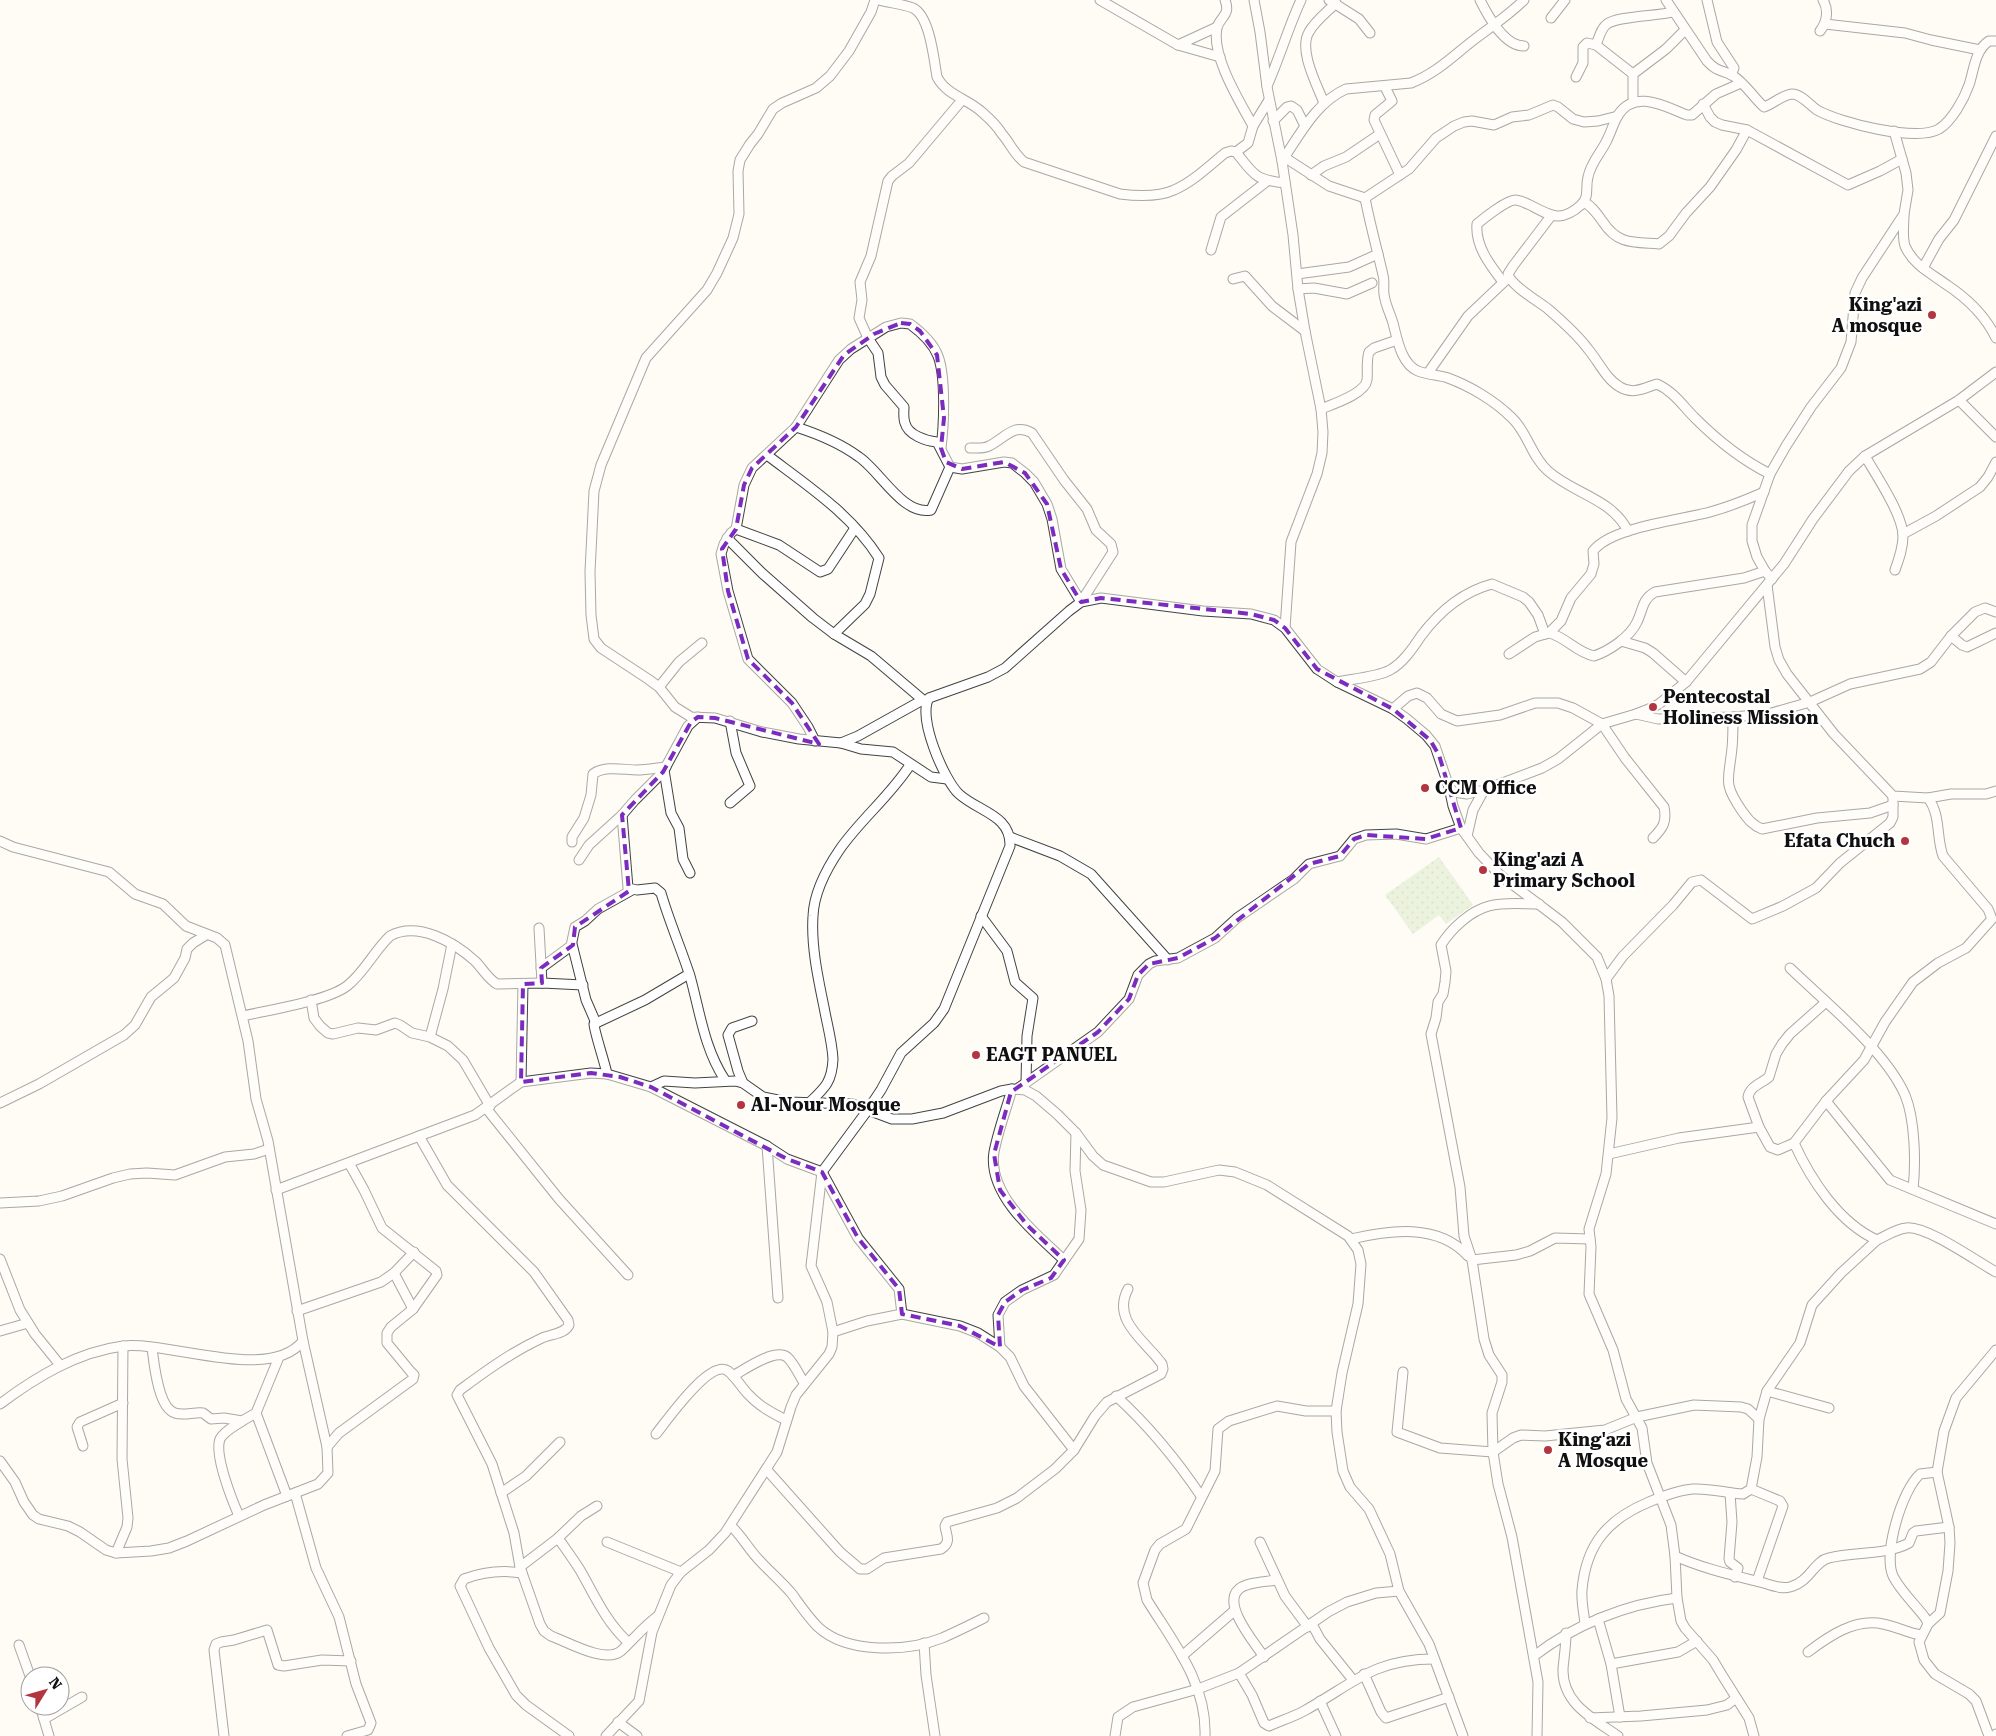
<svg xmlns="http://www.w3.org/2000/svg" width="1996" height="1736" viewBox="0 0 1996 1736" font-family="'Roboto Serif',serif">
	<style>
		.park { fill: url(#park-dots) }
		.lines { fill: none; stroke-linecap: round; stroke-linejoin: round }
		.minor-casing { stroke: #434343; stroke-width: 11 }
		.minor { stroke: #fff; stroke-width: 9 }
		.marked { fill: none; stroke: #7b2cbf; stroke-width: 4; stroke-dasharray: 10 6; stroke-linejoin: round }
		.poi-dot { fill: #b3353f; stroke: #fff; stroke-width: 2 }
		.labels { text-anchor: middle; stroke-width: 5; stroke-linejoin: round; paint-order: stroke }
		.poi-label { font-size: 18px; font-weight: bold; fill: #101010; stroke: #fff; text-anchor: start }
	</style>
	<defs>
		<pattern id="park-dots" width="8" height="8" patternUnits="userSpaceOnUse" patternTransform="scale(1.25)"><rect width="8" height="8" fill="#d5e6c0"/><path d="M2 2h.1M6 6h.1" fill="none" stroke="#b6c4a4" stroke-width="1.8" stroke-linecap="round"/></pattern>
	</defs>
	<rect width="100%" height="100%" fill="#fefcf4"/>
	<path class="park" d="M1439 857 1473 905 1446 924 1439 915 1413 934 1385 895Z"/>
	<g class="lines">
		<defs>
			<g id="minor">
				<path d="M875 0 871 12 849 51 830 76 816 88 782 103 773 109 758 134 750 144 740 160 738 171 739 214 733 238 717 273 707 290 646 358 601 465 594 491 590 572 591 615 594 639 601 648 648 679 659 687 675 707 691 717 715 718 762 732 799 739 841 743 858 736 919 702 927 700"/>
				<path d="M879 0C890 3 903 4 913 8 930 16 934 60 937 77 947 96 969 99 983 113 990 119 997 126 1002 134 1010 143 1014 154 1024 162L1120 194C1136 196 1159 197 1174 190 1193 182 1210 165 1225 153L1231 151 1236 152C1254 175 1255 180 1285 183"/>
				<path d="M1100 0 1178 45 1220 57"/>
				<path d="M1225 0C1231 16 1220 16 1217 28 1211 56 1240 102 1253 126"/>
				<path d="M1254 0 1260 32 1267 87 1282 161 1293 235 1298 289 1305 331 1321 409 1323 432 1322 453 1317 474 1291 542 1285 628"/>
				<path d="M1329 0 1359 19 1370 33"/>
				<path d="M1480 0C1488 16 1504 46 1524 46"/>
				<path d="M1666 0 1707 61C1716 71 1721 70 1732 75 1745 83 1753 97 1764 107 1773 104 1782 95 1792 94 1801 94 1810 105 1817 110 1840 123 1916 142 1939 129 1952 121 1964 99 1969 85 1974 70 1975 50 1989 41H1996"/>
				<path d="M1707 0 1717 42 1734 68 1731 75"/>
				<path d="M1551 18 1565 0"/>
				<path d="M1825 24 1905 33 1931 40 1980 50"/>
				<path d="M1820 31C1827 22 1829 10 1823 0"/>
				<path d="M1178 45 1217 27"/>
				<path d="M1596 45C1599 38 1601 28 1607 24 1617 16 1658 16 1673 12"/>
				<path d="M1576 77 1583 63V47L1587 43 1596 45 1633 74"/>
				<path d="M1267 86C1280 57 1288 28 1301 0"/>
				<path d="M1385 87 1392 101 1375 115 1374 120 1400 175"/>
				<path d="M962 100 909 163 892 176 888 181 871 256 860 282 862 300 859 318 868 338 878 353 881 377 885 385 904 407C904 412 903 418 905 423 908 435 926 441 937 442L950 467 962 469 1004 462 1012 463 1025 473 1034 482 1047 504 1052 519 1061 569 1081 602 1113 552 1111 544 1096 530 1087 509 1064 480 1032 433C1014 422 1004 439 989 446 984 449 976 448 970 448"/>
				<path d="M1633 101V74L1666 49 1685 30"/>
				<path d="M1324 103C1317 85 1298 50 1309 32 1315 21 1327 12 1336 3"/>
				<path d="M1703 104 1710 117 1715 122 1722 125 1747 130 1848 185 1880 171 1902 159"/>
				<path d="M1273 121 1287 107 1291 106 1297 110 1305 126"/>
				<path d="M1236 152 1248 143 1253 126 1269 100"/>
				<path d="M1284 157 1329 186 1365 198 1409 169 1436 138 1454 126 1464 122 1472 121 1494 125 1512 117 1529 115 1553 105 1558 107 1573 119 1584 122 1598 121 1618 116"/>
				<path d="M1282 161C1299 136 1316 102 1346 89L1411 83C1437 73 1454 55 1475 39 1492 26 1509 15 1524 0"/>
				<path d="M1311 175 1324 166 1346 157 1380 134"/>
				<path d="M1365 198C1370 224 1377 249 1383 275 1385 281 1383 287 1384 294 1385 304 1390 313 1393 323 1397 338 1401 364 1418 371 1428 375 1439 375 1448 378 1470 386 1495 401 1512 418 1528 433 1531 456 1548 471 1574 494 1611 498 1628 531"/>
				<path d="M1584 202C1593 207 1597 214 1603 222 1618 245 1634 242 1659 244L1669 236 1686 213 1710 187 1736 150 1747 130"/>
				<path d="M1904 215C1904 225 1902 237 1905 246 1913 265 1932 274 1947 285 1968 299 1985 315 1996 338"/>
				<path d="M1551 216 1513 266 1508 274C1510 285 1538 301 1548 309 1562 321 1577 334 1588 349 1599 362 1606 379 1620 387 1633 395 1644 388 1657 384 1673 391 1683 406 1695 418 1717 440 1742 460 1770 474"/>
				<path d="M1211 250 1221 217 1266 182"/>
				<path d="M1923 268 1939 239 1954 220 1996 136"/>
				<path d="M1297 274 1349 267 1378 254"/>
				<path d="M1233 279 1245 276 1272 306 1305 331"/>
				<path d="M1503 282C1490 265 1475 246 1477 224 1484 218 1507 200 1515 200 1520 200 1525 203 1530 205 1551 216 1561 223 1581 205 1590 196 1585 188 1588 177 1591 162 1601 153 1607 140 1611 132 1614 122 1618 115 1635 89 1664 106 1687 115H1692L1716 94 1741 83"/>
				<path d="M1298 289 1314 288 1347 294 1372 283"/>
				<path d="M1428 373 1468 316 1506 280"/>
				<path d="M1959 400 1996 437"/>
				<path d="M1321 409C1333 404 1365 394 1367 380 1368 371 1366 361 1369 352L1374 348 1397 340"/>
				<path d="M796 427C818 434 840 443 859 457 880 471 903 516 931 510L950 467"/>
				<path d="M767 455C808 486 851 514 879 558L870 594 865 604 834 634"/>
				<path d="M1865 456C1876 475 1903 515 1903 536 1903 548 1899 559 1895 570"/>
				<path d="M736 529 779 545 820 572 828 569 855 528"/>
				<path d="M1903 534 1936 516 1980 487 1988 477 1996 462"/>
				<path d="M727 538 763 574 813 618 834 634 871 656 923 700"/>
				<path d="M1772 579 1765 571 1757 557 1752 541V525L1770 474 1786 446 1811 407 1841 368 1851 342 1855 293 1862 278 1904 214 1908 190 1906 173 1894 131"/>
				<path d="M1767 585 1775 647 1779 660 1787 674 1834 734 1893 796 1928 798 1951 794H1986L1996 791"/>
				<path d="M1549 633C1566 637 1576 652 1594 656 1609 651 1630 637 1637 622 1643 610 1642 599 1655 592L1744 578 1765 571"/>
				<path d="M1951 636 1962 645 1967 647 1996 633"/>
				<path d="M1621 641 1645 648 1653 653 1686 682"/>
				<path d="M1509 654 1535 637 1549 633 1561 621 1571 598 1591 574 1594 564 1593 551C1611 527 1681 520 1710 512 1728 507 1746 500 1764 492"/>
				<path d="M1337 682C1351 679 1378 677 1390 670 1403 663 1413 648 1421 636 1439 612 1462 592 1492 584L1523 597 1529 602 1538 615 1545 634"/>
				<path d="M659 687 679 662 702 643"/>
				<path d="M1393 709 1408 696 1417 693 1427 698 1441 714 1457 721 1500 715 1535 703H1558L1573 708 1602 724 1625 758 1664 807C1667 822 1663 828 1653 838"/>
				<path d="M1636 714 1658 719 1733 717 1768 714 1810 702 1850 684 1920 669 1931 662 1951 636 1975 612 1985 608 1996 612"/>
				<path d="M1733 717C1733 727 1733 738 1732 748 1729 780 1722 782 1742 811 1748 819 1752 825 1762 829L1817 818 1870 813 1893 805"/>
				<path d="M730 721 736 753 750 786 730 803"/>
				<path d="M815 741 808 727 792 703 748 659 728 591 721 554 724 544 731 533 736 529 744 485 752 468 796 427 839 360 851 349 886 327 901 323 910 324C921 332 933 343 938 356 946 377 944 425 941 448"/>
				<path d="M841 743 861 749 893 752 931 777 947 779"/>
				<path d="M664 770 671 813 679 828 683 859 690 873"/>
				<path d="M1449 787 1453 806 1461 828 1479 853 1500 875 1562 922 1597 957 1606 979 1609 996 1612 1118 1606 1174 1589 1229 1591 1247 1589 1294 1613 1350 1626 1399 1642 1428 1647 1463 1671 1525 1675 1556 1677 1598 1681 1621 1685 1628 1713 1660 1722 1675 1749 1718 1754 1736"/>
				<path d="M1928 798C1941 815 1936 837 1943 856L1988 909 1992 919 1966 948 1938 963 1913 982 1885 1022 1864 1060 1826 1101 1794 1143C1811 1180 1839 1223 1877 1240 1886 1236 1896 1229 1906 1228 1926 1225 1976 1261 1996 1272"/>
				<path d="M622 815 628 888 637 890 655 888 661 893C669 921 681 948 690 976 700 1012 704 1048 725 1080"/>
				<path d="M1467 836 1473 810 1484 790"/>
				<path d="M1010 837 1060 856 1091 874 1168 960"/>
				<path d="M0 841 13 847 109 872 135 894 163 904 186 926 217 938 225 945 248 1041 256 1099 268 1141 303 1341 327 1447 328 1473 318 1484 264 1505 187 1541 169 1548 151 1551 116 1553 106 1550 80 1532 68 1526 39 1519 33 1515 24 1502 15 1482 0 1461"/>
				<path d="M572 842V837L584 818 591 795 593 774C605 765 624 770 637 770 647 770 656 768 666 767"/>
				<path d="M579 860 589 845 622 815 635 800 663 772 688 726 698 717"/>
				<path d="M981 916 1007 951 1015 982 1033 998 1027 1036 1026 1083"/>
				<path d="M539 928 542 983"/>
				<path d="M572 944 586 1000 596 1023"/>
				<path d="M541 968 571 946 575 927 585 921 598 909 632 890"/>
				<path d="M1790 968C1825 1002 1885 1050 1905 1095 1915 1119 1916 1163 1913 1189"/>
				<path d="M1606 979 1623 956 1673 905 1692 882 1701 880 1752 919 1783 906 1816 888 1840 863 1890 823 1893 817V796"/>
				<path d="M311 1000 314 1018 320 1026 328 1033 333 1034 358 1028 376 1030 395 1023 400 1025 412 1033 430 1037 448 1046 463 1060 490 1106"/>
				<path d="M243 1016C269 1010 327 1001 347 986 364 973 374 951 390 936 418 921 454 942 475 961 483 969 488 979 497 984L542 983 583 985"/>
				<path d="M430 1037 443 989 452 944"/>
				<path d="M607 1074C605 1063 594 1031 594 1024L645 1000 689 974"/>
				<path d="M521 1082 523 984"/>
				<path d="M743 1083 738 1071 728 1035 732 1028 752 1021"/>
				<path d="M651 1087 664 1081 695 1083 735 1081 743 1083 763 1097 788 1102 852 1104 892 1119H912L943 1113 1001 1091 1012 1089 1025 1090 1036 1096 1057 1114 1076 1133 1093 1156 1103 1165 1151 1182H1164L1219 1170 1235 1172 1267 1185 1348 1236 1358 1250 1361 1264 1358 1304 1342 1373 1336 1411 1337 1432 1343 1471 1350 1487 1369 1509 1390 1554 1399 1591 1429 1644 1463 1736"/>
				<path d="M1012 1089C1006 1110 998 1131 994 1152 987 1195 1037 1235 1064 1260"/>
				<path d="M1017 1089 1098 1032 1129 999 1138 975 1149 964 1155 961 1178 958 1215 938 1237 918 1294 879 1309 864 1340 856 1354 839 1366 835 1396 834 1426 839 1461 828"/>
				<path d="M1826 1101 1890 1180 1996 1224"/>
				<path d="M0 1103 39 1084 124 1035 135 1025 151 997 174 978 185 958 187 949 193 943 206 935"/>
				<path d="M809 1103C825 1088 832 1082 833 1059 832 1041 827 1024 824 1007 818 978 811 946 813 916 814 892 827 868 840 849 861 819 890 796 910 765"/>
				<path d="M486 1108 559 1199 628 1275"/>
				<path d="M419 1136 447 1185 534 1272 568 1320 569 1325C565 1334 551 1334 542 1338 512 1352 487 1370 460 1390L457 1395 492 1464 514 1533 520 1567 540 1624 544 1631 551 1636C568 1642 605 1664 621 1651 634 1639 643 1627 658 1616"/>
				<path d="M1794 1143 1778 1150 1770 1147 1759 1127 1748 1097C1750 1086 1761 1084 1769 1077L1776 1054 1782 1044 1790 1034 1826 1002"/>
				<path d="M767 1146 778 1298"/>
				<path d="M1609 1154 1679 1138 1759 1127"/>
				<path d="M276 1190 475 1115 521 1082 591 1073 607 1074 651 1087 767 1146 787 1159 822 1172 858 1238 899 1289 902 1314"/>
				<path d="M0 1203 39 1201 62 1196 113 1178 130 1174 147 1173 175 1175 225 1157 254 1154 269 1149"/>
				<path d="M1351 1239C1390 1230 1438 1223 1468 1256"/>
				<path d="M0 1259 20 1310 35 1334 60 1365"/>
				<path d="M1472 1260 1516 1255 1530 1251 1555 1238 1590 1239"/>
				<path d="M394 1273 413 1309"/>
				<path d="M297 1311 381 1282 394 1273 414 1252"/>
				<path d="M0 1331 28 1323"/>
				<path d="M833 1332 867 1321 902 1314 960 1326 978 1333 1000 1347 1010 1357 1024 1386 1074 1450"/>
				<path d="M1000 1347 998 1315 1005 1302 1022 1290 1054 1275 1079 1239 1081 1210 1075 1171 1076 1133"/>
				<path d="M152 1348C154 1363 158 1408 175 1413 183 1416 194 1412 203 1413L211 1419 224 1418 242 1421 256 1413 279 1357"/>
				<path d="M1403 1372 1397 1432 1440 1448 1493 1452 1513 1438 1521 1435 1545 1436 1605 1430 1637 1417 1694 1405 1741 1407 1748 1409 1759 1419"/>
				<path d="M733 1376C745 1369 775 1348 787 1357 794 1363 799 1375 804 1383"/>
				<path d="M1767 1391 1829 1408"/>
				<path d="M1116 1396C1149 1426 1176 1459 1201 1496"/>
				<path d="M0 1404C36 1377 77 1352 123 1346 171 1341 269 1383 303 1341"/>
				<path d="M256 1413 287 1496"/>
				<path d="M656 1434C666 1422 710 1358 728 1371 736 1377 741 1387 748 1394 759 1406 772 1413 786 1420"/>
				<path d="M83 1446 77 1427 80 1422 123 1403"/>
				<path d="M327 1447 339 1433 413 1379 414 1375 411 1372 387 1343V1333L391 1327 413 1309 437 1275 436 1271 426 1263 382 1228 364 1190 349 1163"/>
				<path d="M766 1469 840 1552 860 1569H867L884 1558 941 1549C952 1542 946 1535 945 1526L947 1522 997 1508 1017 1498 1055 1469 1074 1450 1095 1416 1107 1402 1161 1374 1163 1369 1162 1364C1146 1341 1111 1321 1128 1289"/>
				<path d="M1937 1472 1920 1474C1902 1490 1883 1553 1893 1576 1901 1592 1916 1605 1926 1619L1928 1624 1919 1642 1924 1660 1935 1674 1969 1694 1976 1701 1989 1736"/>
				<path d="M1751 1489 1780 1501 1783 1506 1757 1581"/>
				<path d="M295 1493 316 1568 339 1617 356 1684 371 1723 368 1730 347 1736"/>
				<path d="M501 1493 526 1476 560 1442"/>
				<path d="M1730 1493 1732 1522 1729 1559 1730 1562 1738 1568 1735 1577"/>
				<path d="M239 1516C232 1500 214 1455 220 1439 224 1431 235 1426 242 1421"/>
				<path d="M731 1526C742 1536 749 1550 760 1561 770 1572 782 1582 792 1594 800 1605 808 1617 818 1627 847 1654 907 1652 942 1638 956 1632 970 1625 984 1618"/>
				<path d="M558 1538C565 1548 573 1559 580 1570 595 1596 606 1622 628 1642"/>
				<path d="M607 1542 681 1572"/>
				<path d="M1260 1542 1285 1596 1308 1627"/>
				<path d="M116 1553 127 1527 128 1518 122 1459 123 1346"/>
				<path d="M1675 1556C1702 1568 1728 1574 1756 1581 1767 1583 1779 1590 1790 1587 1810 1582 1814 1561 1829 1558 1855 1551 1884 1556 1909 1543L1913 1533 1916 1531 1949 1527"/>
				<path d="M520 1567 558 1538 581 1516 597 1506"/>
				<path d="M522 1573C503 1570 483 1572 464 1579L460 1586 489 1648 516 1695 526 1705 569 1736"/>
				<path d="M1598 1619 1611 1664 1620 1717"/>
				<path d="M1312 1624 1320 1639 1353 1680"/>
				<path d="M1585 1624C1584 1613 1581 1601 1582 1590 1586 1544 1608 1519 1649 1502 1663 1496 1678 1490 1693 1489 1710 1488 1726 1493 1743 1494L1751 1489 1757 1457 1759 1419 1767 1391 1800 1343 1812 1305 1841 1273 1877 1240"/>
				<path d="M1928 1624 1940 1613 1948 1571 1950 1543 1949 1527 1937 1472 1944 1431 1956 1398 1996 1350"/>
				<path d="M1566 1633C1566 1646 1564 1657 1563 1669 1562 1704 1594 1719 1618 1736"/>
				<path d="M924 1643 926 1675 935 1736"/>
				<path d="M19 1645 30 1676"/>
				<path d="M1808 1652C1829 1636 1855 1618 1883 1624 1895 1626 1908 1633 1921 1635"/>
				<path d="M1182 1656 1234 1611"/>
				<path d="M1534 1656C1574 1625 1626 1604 1677 1598"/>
				<path d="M1264 1657C1255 1643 1221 1604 1239 1589 1247 1582 1266 1582 1276 1580"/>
				<path d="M1611 1664 1678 1652 1697 1641"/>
				<path d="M1239 1673 1252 1695 1264 1723 1269 1726C1280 1721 1293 1717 1304 1711 1353 1684 1373 1659 1434 1659"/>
				<path d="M1364 1674 1381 1712 1386 1718 1449 1697"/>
				<path d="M1320 1701 1336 1736"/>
				<path d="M40 1706 49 1736"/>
				<path d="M1590 1718 1641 1716 1707 1710 1727 1705 1736 1698"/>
				<path d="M44 1719 82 1697"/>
				<path d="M618 1722 637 1736"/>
				<path d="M224 1736 214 1650 216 1644 221 1642 234 1640 267 1630 278 1665 284 1666 322 1660 351 1661"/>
				<path d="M606 1736 639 1701 652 1632 671 1585 681 1572 709 1550 725 1533 777 1452 791 1407 796 1395 829 1354 832 1347 833 1332 827 1302 811 1266 822 1172 867 1111 881 1090 901 1053 934 1023 944 1009 1010 846C1011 815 979 812 959 794 944 780 917 717 929 698L988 677 1005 668 1069 611 1081 602 1101 598 1203 611 1251 614 1274 620 1285 628 1317 669 1337 682 1393 709 1407 719 1426 735 1435 746 1449 787 1454 792 1467 794 1484 790 1542 768 1558 759 1602 724 1636 714 1649 709 1659 704 1686 682 1784 564 1813 519 1849 471 1865 456 1959 400 1996 372"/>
				<path d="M1115 1736 1118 1717 1133 1707 1198 1689 1239 1673 1328 1612 1347 1602 1376 1593 1399 1591"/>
				<path d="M1205 1736C1207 1683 1173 1642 1147 1600L1143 1583 1155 1550 1160 1544 1186 1529 1215 1471 1218 1429 1229 1421 1277 1406 1306 1411H1336"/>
				<path d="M1537 1736 1538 1682 1512 1537 1498 1484 1493 1452 1492 1413 1502 1382V1375L1489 1355 1484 1339 1472 1260 1464 1236 1460 1187 1431 1034 1436 1018 1438 1002 1443 994 1445 982 1446 971 1441 945C1451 929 1470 911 1489 906 1504 902 1523 904 1539 904"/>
				<path d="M1995 1736 1996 1734"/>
			</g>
		</defs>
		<use href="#minor" class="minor-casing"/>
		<use href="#minor" class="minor"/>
	</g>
	<path d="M0 0H1996V1736H0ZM901 323 910 324 920 331 937 355 944 418 941 448 946 462 962 469 1004 462 1025 473 1047 504 1061 569 1081 602 1101 598 1251 614 1274 620 1285 628 1317 669 1393 709 1430 740 1439 755 1461 828 1426 839 1366 835 1354 839 1340 856 1309 864 1215 938 1178 958 1149 964 1138 975 1129 999 1098 1032 1011 1092 994 1154 1000 1190 1027 1225 1064 1260 1051 1278 1022 1290 1005 1302 998 1315 1000 1347 960 1326 902 1314 899 1289 858 1238 822 1172 787 1159 651 1087 620 1077 591 1073 521 1082 523 984 542 983 541 968 573 945 575 927 629 891 622 815 663 772 691 722 698 717 715 718 819 744 792 703 748 659 728 591 722 549 736 529 744 485 752 468 796 427 844 355 874 334Z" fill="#fefcf4" fill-opacity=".55" fill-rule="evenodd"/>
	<path class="marked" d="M901 323 910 324 920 331 937 355 944 418 941 448 946 462 962 469 1004 462 1025 473 1047 504 1061 569 1081 602 1101 598 1251 614 1274 620 1285 628 1317 669 1393 709 1430 740 1439 755 1461 828 1426 839 1366 835 1354 839 1340 856 1309 864 1215 938 1178 958 1149 964 1138 975 1129 999 1098 1032 1011 1092 994 1154 1000 1190 1027 1225 1064 1260 1051 1278 1022 1290 1005 1302 998 1315 1000 1347 960 1326 902 1314 899 1289 858 1238 822 1172 787 1159 651 1087 620 1077 591 1073 521 1082 523 984 542 983 541 968 573 945 575 927 629 891 622 815 663 772 691 722 698 717 715 718 819 744 792 703 748 659 728 591 722 549 736 529 744 485 752 468 796 427 844 355 874 334Z"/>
	<g class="poi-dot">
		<circle cx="1932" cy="315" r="5"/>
		<circle cx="1653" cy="707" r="5"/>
		<circle cx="1425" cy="788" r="5"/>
		<circle cx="1905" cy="841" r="5"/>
		<circle cx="1483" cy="870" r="5"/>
		<circle cx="976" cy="1055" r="5"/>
		<circle cx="741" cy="1105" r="5"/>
		<circle cx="1548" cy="1450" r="5"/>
	</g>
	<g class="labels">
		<g class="poi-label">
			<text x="1922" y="311" text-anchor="end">King'azi<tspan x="1922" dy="21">A mosque</tspan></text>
			<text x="1663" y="703">Pentecostal<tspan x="1663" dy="21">Holiness Mission</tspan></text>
			<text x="1435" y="794">CCM Office</text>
			<text x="1895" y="847" text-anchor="end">Efata Chuch</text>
			<text x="1493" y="866">King'azi A<tspan x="1493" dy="21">Primary School</tspan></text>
			<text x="986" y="1061">EAGT PANUEL</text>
			<text x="751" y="1111">Al-Nour Mosque</text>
			<text x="1558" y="1446">King'azi<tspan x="1558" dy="21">A Mosque</tspan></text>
		</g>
	</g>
	<g transform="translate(45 1691) rotate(53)"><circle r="24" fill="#ffffff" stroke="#9f9f9f"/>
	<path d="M0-4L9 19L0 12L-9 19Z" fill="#b3353f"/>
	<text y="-8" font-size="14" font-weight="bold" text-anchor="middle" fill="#101010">N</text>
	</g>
</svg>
